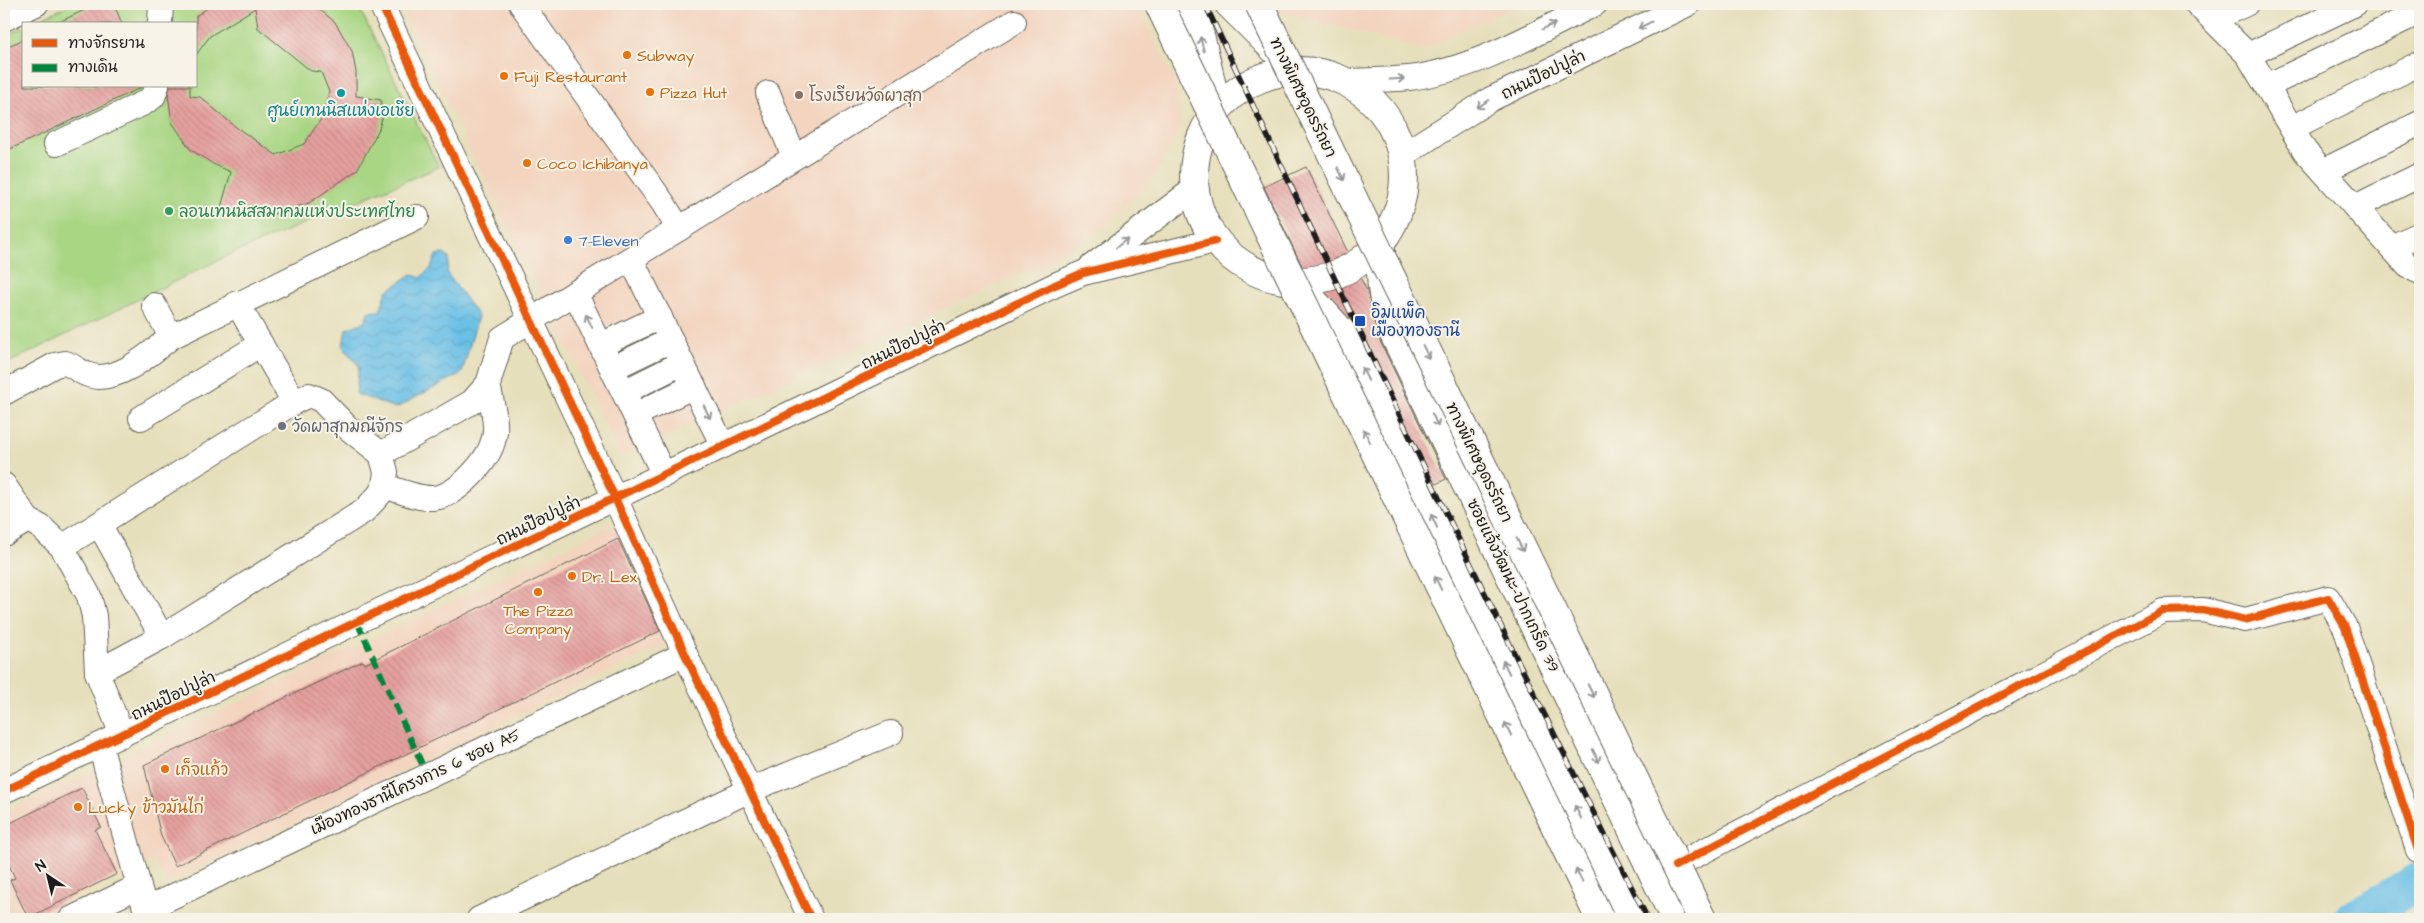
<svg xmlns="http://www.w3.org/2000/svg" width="2424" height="923" viewBox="0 0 2424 923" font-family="'Architects Daughter','Playpen Sans Thai',sans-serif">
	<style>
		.built { fill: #f3d4bf }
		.pitch { fill: #a8d683; stroke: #627950 }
		.water { fill: url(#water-waves); stroke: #446e82 }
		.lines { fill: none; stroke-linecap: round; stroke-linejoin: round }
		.river { stroke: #6bc0e7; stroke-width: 38 }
		.building { fill: url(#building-back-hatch) }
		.minor-casing { stroke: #636054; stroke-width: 26 }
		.major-casing { stroke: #636054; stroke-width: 30 }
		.minor { stroke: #fff; stroke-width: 24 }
		.major { stroke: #fff; stroke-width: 28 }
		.rail-casing { stroke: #1c1c1c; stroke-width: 5.5 }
		.rail { stroke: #f7f3e8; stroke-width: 4; stroke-dasharray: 11; stroke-linecap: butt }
		.highway-bridge-casing { stroke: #636054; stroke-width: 30; stroke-linecap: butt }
		.highway-bridge { stroke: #fff; stroke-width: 28 }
		.quiet { stroke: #00873e; stroke-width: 6; stroke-dasharray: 12 6; stroke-linecap: butt }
		.cycleway-casing { stroke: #f7f3e8; stroke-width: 11 }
		.cycleway { stroke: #e8590c; stroke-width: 8 }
		.oneway { stroke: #999 }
		.food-dot { fill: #e8710a; stroke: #f7f3e8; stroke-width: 2 }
		.culture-dot { fill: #0f9aa8; stroke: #f7f3e8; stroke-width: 2 }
		.education-dot { fill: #8d6e63; stroke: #f7f3e8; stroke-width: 2 }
		.leisure-dot { fill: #2e9e5b; stroke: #f7f3e8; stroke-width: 2 }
		.shop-dot { fill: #3f7fe0; stroke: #f7f3e8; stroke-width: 2 }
		.transit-dot { fill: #1a4fb4; stroke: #f7f3e8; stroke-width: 2 }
		.worship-dot { fill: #6b7280; stroke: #f7f3e8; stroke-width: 2 }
		.labels { text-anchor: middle; stroke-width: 4; stroke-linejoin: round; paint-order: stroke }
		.food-label { font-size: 16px; fill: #c56008; stroke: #f7f3e8; text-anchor: start }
		.street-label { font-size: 16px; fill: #1c1c1c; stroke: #f7f3e8 }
		.education-label { font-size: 16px; fill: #785e54; stroke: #f7f3e8; text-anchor: start }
		.culture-label { font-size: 16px; fill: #0d838f; stroke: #f7f3e8 }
		.leisure-label { font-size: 16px; fill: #27864d; stroke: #f7f3e8; text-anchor: start }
		.shop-label { font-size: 16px; fill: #366cbe; stroke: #f7f3e8; text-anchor: start }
		.transit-label { font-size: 16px; fill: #164399; stroke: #f7f3e8; text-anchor: start }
		.worship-label { font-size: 16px; fill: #5b616d; stroke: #f7f3e8; text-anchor: start }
	</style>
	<defs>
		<pattern id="water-waves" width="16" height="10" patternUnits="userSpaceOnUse" patternTransform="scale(1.25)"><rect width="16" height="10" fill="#6bc0e7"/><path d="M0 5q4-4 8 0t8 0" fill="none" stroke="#5ca4c6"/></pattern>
		<pattern id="building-back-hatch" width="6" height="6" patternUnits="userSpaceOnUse" patternTransform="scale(1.25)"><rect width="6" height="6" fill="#e5a09f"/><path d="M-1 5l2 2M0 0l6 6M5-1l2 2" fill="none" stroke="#c48988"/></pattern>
	</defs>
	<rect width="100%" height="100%" fill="#f7f3e8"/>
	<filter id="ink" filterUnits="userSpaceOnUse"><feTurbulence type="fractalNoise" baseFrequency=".02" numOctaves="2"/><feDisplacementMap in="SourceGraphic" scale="10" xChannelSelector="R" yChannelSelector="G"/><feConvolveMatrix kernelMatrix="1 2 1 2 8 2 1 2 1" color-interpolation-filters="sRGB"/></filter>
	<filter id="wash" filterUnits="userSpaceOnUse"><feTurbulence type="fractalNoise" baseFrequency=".0096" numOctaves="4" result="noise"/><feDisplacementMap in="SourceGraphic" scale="20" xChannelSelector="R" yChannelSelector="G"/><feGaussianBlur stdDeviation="1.12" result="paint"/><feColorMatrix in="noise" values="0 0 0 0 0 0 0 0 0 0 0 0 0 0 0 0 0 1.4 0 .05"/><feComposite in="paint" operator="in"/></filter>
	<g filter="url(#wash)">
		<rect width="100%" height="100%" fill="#e6dfbb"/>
		<g class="built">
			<path d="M399 4H764L766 7 771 4H1063L1065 7 1072 4H1135L1176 84 1180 128 1151 180 1106 227 1046 262 621 457Z"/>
			<path d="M1277 4H1520L1423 49 1280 12Z"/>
			<path d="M617 523 674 641 167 884 154 860 32 919H4V813Z"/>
		</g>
		<path class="pitch" d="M71 4H357L439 167 229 255 4 365V36L24 27V86H196V24H29Z"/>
		<path class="water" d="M444 254 449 258 447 273 478 316 462 373 396 408 356 394 359 366 343 347 346 329 365 322 368 312 380 311 387 291 412 274 420 278 431 268 436 255Z"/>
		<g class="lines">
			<path class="river" d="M2353 919 2420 881"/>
		</g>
		<g id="blocks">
			<g class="building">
				<path d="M97 4H114L122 24H55Z"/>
				<path d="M213 4H310L319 9 335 22 352 51 356 72V96L381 100V106L385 107 379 129 357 170 309 203 268 216 220 211 231 172 213 164 190 149 172 122 168 95 170 86H190V96L200 97 236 127 276 155 304 144 321 119 329 92 321 72 311 71 258 28 255 8 210 36 196 55V16Z"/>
				<path d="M24 39V86L142 87 4 152V48Z"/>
				<path d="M1306 167 1367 291 1378 337 1446 479 1434 485 1363 333 1304 270 1264 187Z"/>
				<path d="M618 539 660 631 175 866 161 836 144 765 363 661 365 664Z"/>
				<path d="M82 788 101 827 95 830 117 874 28 918 10 880 15 878 4 854V826Z"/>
			</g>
		</g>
	</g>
	<g filter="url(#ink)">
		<use href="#blocks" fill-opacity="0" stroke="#636054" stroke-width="1"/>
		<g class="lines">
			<defs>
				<g id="minor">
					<path d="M381 4 615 498 685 654 811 919"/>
					<path d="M521 4 663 203 679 229"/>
					<path d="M2197 4 2248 55 2305 151 2408 266 2420 272"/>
					<path d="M4 19 36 4"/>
					<path d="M2213 19 2246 4"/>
					<path d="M160 24 161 4"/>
					<path d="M2248 55 2355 4"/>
					<path d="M1348 81C1368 80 1389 80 1409 78 1475 70 1537 32 1595 4"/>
					<path d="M2267 86 2420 12"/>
					<path d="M768 93 794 157"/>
					<path d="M2292 128 2420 63"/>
					<path d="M56 144 144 103 153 97 157 86"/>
					<path d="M1404 154 1491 99 1688 4"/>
					<path d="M2323 171 2420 123"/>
					<path d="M2355 207 2420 175"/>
					<path d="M2391 247 2420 234"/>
					<path d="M631 259 723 446"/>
					<path d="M1091 267 1193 190"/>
					<path d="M575 293 664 475"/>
					<path d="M237 303 294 402"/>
					<path d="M154 305 171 337 417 217"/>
					<path d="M601 345 660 317"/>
					<path d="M613 368 671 340"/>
					<path d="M624 392 682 363"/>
					<path d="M4 393 55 365 65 363C73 365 78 371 86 374 114 387 151 353 171 337"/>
					<path d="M635 415 694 386"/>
					<path d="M141 418 261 344"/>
					<path d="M381 454 472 402 488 384 502 338 1014 22"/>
					<path d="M4 485 28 520 41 527 62 547 89 596 94 616 97 672 122 735"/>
					<path d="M384 486C398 490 418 499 433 498 457 496 489 461 494 438 498 423 491 400 488 384"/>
					<path d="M99 524 294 402 309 395 321 400 348 428 381 454 386 472 384 486 379 495 364 511 162 637"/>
					<path d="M4 534 28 520"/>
					<path d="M62 547 99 524 162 637 97 672"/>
					<path d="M100 745 148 919"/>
					<path d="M4 791 723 446 1055 285 1083 273 1215 241"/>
					<path d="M1675 866 2163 611 2203 610 2245 620 2328 598 2345 627 2418 850"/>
					<path d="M146 909 685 654"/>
					<path d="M71 919 139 886"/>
					<path d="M479 919 750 790 891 733"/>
				</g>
				<g id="major">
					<path d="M1190 4 1201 39 1217 108"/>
					<path d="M1229 4 1286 61"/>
					<circle cx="1299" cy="176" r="105"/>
					<path d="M1381 250C1380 281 1382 300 1392 330L1675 919"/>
					<path d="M1297 283 1349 340 1436 527 1630 919"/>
				</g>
			</defs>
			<use href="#minor" class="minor-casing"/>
			<use href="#major" class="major-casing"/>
			<use href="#minor" class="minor"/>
			<use href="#major" class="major"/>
			<defs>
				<path id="rail" d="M1205 4C1350 310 1492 618 1648 919"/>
			</defs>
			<use href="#rail" class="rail-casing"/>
			<use href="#rail" class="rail"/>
			<defs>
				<g id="highway-bridge">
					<path d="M1159 4 1600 919"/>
					<path d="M1259 4 1702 919"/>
				</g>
			</defs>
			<use href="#highway-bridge" class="highway-bridge-casing"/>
			<use href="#highway-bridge" class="highway-bridge"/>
			<path class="quiet" d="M357 622 427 775"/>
			<defs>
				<g id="cycleway">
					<path d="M381 4 615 498 685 654 811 919"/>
					<path d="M4 791 723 446 1055 285 1083 273 1215 241"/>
					<path d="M1675 866 2163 611 2203 610 2245 620 2328 598 2345 627 2418 850"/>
				</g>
			</defs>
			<use href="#cycleway" class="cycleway-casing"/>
			<use href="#cycleway" class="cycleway"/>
		</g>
		<defs><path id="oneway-shaft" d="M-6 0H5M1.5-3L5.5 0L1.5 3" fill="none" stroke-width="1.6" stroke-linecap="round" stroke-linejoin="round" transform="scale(1.25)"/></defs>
		<g class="oneway">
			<use href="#oneway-shaft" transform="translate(1645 25) rotate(154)"/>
			<use href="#oneway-shaft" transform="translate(1549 26) rotate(-26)"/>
			<use href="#oneway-shaft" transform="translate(1202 44) rotate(-104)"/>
			<use href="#oneway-shaft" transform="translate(1397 79) rotate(-3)"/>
			<use href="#oneway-shaft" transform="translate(1483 104) rotate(148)"/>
			<use href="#oneway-shaft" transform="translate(1341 174) rotate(64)"/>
			<use href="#oneway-shaft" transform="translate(1122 243) rotate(-37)"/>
			<use href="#oneway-shaft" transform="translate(589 321) rotate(-116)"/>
			<use href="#oneway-shaft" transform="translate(1426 352) rotate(64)"/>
			<use href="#oneway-shaft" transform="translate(1365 374) rotate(-115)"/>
			<use href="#oneway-shaft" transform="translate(707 412) rotate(64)"/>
			<use href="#oneway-shaft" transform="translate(1435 420) rotate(65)"/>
			<use href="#oneway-shaft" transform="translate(1367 436) rotate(-116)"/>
			<use href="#oneway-shaft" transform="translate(1434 521) rotate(-115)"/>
			<use href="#oneway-shaft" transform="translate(1520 545) rotate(64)"/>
			<use href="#oneway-shaft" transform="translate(1438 583) rotate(-116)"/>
			<use href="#oneway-shaft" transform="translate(1506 667) rotate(-116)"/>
			<use href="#oneway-shaft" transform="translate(1591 691) rotate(64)"/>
			<use href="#oneway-shaft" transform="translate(1508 729) rotate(-116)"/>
			<use href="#oneway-shaft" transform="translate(1596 756) rotate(64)"/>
			<use href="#oneway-shaft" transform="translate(1578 812) rotate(-116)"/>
			<use href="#oneway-shaft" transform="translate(1579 875) rotate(-116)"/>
		</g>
	</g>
	<g class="food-dot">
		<circle cx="627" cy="55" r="5"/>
		<circle cx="504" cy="76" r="5"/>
		<circle cx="650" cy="92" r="5"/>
		<circle cx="527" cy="163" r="5"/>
		<circle cx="572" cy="576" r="5"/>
		<circle cx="538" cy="592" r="5"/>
		<circle cx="165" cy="769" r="5"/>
		<circle cx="78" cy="807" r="5"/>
	</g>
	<circle class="culture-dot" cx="341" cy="93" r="5"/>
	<circle class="education-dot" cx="799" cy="95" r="5"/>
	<circle class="leisure-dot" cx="169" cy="211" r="5"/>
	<circle class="shop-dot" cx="568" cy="240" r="5"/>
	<rect class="transit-dot" x="1354" y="315" width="12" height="12" rx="2.5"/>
	<circle class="worship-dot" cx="282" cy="426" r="5"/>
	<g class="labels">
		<g class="food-label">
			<text x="637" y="61">Subway</text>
			<text x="514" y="82">Fuji Restaurant</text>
			<text x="660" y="98">Pizza Hut</text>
			<text x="537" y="169">Coco Ichibanya</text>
			<text x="582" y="582">Dr. Lex</text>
			<text x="538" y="616" text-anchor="middle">The Pizza<tspan x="538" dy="18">Company</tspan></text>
			<text x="175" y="775">เก็จแก้ว</text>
			<text x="88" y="813">Lucky ข้าวมันไก่</text>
		</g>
		<g class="street-label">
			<text transform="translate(1543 74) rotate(-26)" y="6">ถนนป๊อปปูล่า</text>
			<text transform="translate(1304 97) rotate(64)" y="6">ทางพิเศษอุดรรัถยา</text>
			<text transform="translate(903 344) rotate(-26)" y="6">ถนนป๊อปปูล่า</text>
			<text transform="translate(1480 462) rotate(64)" y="6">ทางพิเศษอุดรรัถยา</text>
			<text transform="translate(538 520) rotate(-26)" y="6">ถนนป๊อปปูล่า</text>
			<text transform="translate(1514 585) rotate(64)" y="6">ซอยแจ้งวัฒนะ-ปากเกร็ด 39</text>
			<text transform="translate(173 695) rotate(-26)" y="6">ถนนป๊อปปูล่า</text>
			<text transform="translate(415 781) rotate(-25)" y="6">เมืองทองธานีโครงการ 6 ซอย A5</text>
		</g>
		<g class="education-label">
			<text x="809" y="101">โรงเรียนวัดผาสุก</text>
		</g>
		<g class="culture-label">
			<text x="341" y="116">ศูนย์เทนนิสแห่งเอเชีย</text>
		</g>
		<g class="leisure-label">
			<text x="179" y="217">ลอนเทนนิสสมาคมแห่งประเทศไทย</text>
		</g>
		<g class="shop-label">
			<text x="578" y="246">7-Eleven</text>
		</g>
		<g class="transit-label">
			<text x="1371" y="318">อิมแพ็ค<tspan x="1371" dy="18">เมืองทองธานี</tspan></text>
		</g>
		<g class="worship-label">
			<text x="292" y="432">วัดผาสุกมณีจักร</text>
		</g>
	</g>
	<rect width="2424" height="923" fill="none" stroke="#f7f3e8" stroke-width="20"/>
	<rect x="22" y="22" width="175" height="65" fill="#f7f3e8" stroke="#9f9d96"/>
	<rect x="32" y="39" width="25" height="8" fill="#e8590c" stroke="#9f9d96"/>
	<text x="68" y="48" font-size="15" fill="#1c1c1c">ทางจักรยาน</text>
	<rect x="32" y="64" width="25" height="8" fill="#00873e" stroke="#9f9d96"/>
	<text x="68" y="72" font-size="15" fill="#1c1c1c">ทางเดิน</text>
	<g transform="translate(48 876) rotate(325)" stroke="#f7f3e8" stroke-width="4" paint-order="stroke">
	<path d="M0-4L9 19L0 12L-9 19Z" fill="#1c1c1c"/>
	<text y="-8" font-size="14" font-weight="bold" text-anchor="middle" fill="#1c1c1c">N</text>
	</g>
</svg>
